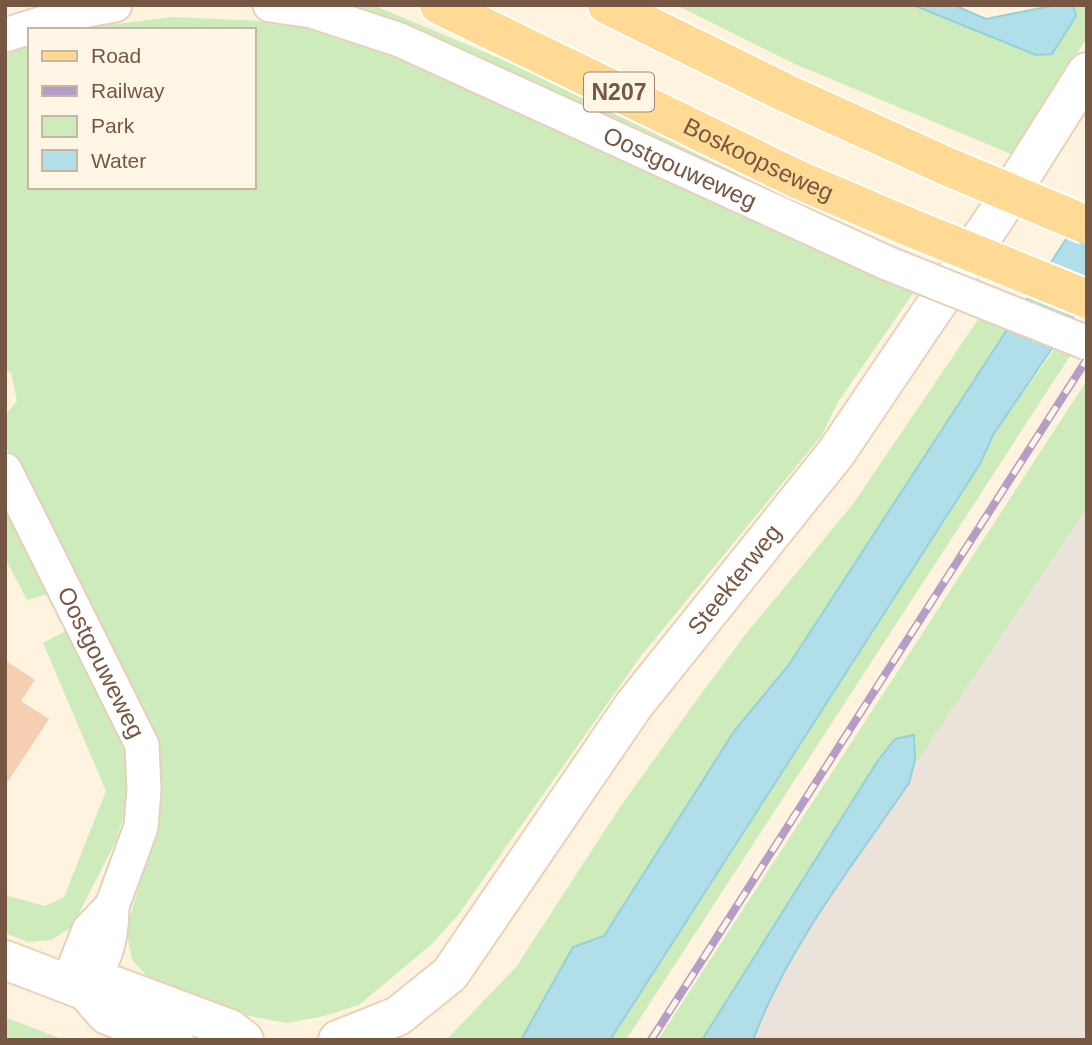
<svg xmlns="http://www.w3.org/2000/svg" width="1092" height="1045" viewBox="0 0 1092 1045" font-family="Helvetica,sans-serif">
	<style>
		.industrial { fill: #ebe3da }
		.green { fill: #ceecbb }
		.water { fill: #b1dfe9; stroke: #96cfdc; stroke-width: 2 }
		.building { fill: #f6cfb3 }
		.lines { fill: none; stroke-linecap: round; stroke-linejoin: round }
		.street-casing { stroke: #e5d0bc; stroke-width: 37 }
		.secondary-casing { stroke: #ead1b8; stroke-width: 42 }
		.primary-casing { stroke: #fff; stroke-width: 42 }
		.street { stroke: #fff; stroke-width: 33 }
		.secondary { stroke: #fff; stroke-width: 38 }
		.primary { stroke: #ffda94; stroke-width: 38 }
		.rail-casing { stroke: #b59dc7; stroke-width: 8 }
		.rail { stroke: #fff6e6; stroke-width: 5; stroke-dasharray: 16; stroke-linecap: butt }
		.street-bridge-casing { stroke: #e5d0bc; stroke-width: 37; stroke-linecap: butt }
		.primary-bridge-casing { stroke: #fff; stroke-width: 42; stroke-linecap: butt }
		.street-bridge { stroke: #fff; stroke-width: 33 }
		.primary-bridge { stroke: #ffda94; stroke-width: 38 }
		.labels { text-anchor: middle; stroke-width: 5; stroke-linejoin: round; paint-order: stroke }
		.shield { fill: #fff6e6; stroke: #9f8775; stroke-width: 2 }
		.shield-label { font-size: 23px; font-weight: bold; fill: #765744 }
		.street-label { font-size: 24px; fill: #765744; stroke: #fff6e6 }
	</style>
	<rect width="100%" height="100%" fill="#fef3de"/>
	<path class="industrial" d="M1087 508V1040H753L762 1015 806 933 909 783 913 768Z"/>
	<g class="green">
		<path d="M342 5H373L520 67 739 171 735 176Z"/>
		<path d="M676 5H913L1036 55 1076 16 1073 5H1087V38L1011 154 795 64Z"/>
		<path d="M173 17 259 21 330 32 409 59 914 292 838 402 822 435 641 656 458 915 432 944 359 1005 324 1016 287 1023 221 1011 162 992 132 960 126 929 160 818 159 752 84 596 5 445V415L17 401 11 373 5 371V49L30 42V187H254V30H67Z"/>
		<path d="M983 312 1009 325 788 666 735 730 604 936 573 948 521 1040H446L516 967 618 810 690 709 745 635 853 504Z"/>
		<path d="M1058 344 1074 350 626 1040H610L980 464 993 435Z"/>
		<path d="M1087 380V508L913 768 915 760 877 762 702 1040H658Z"/>
		<path d="M5 501 51 593 27 600 5 558Z"/>
		<path d="M71 628 123 744 131 793 116 841 72 927 51 940 28 942 5 933V895L45 906 64 897 106 791 43 643Z"/>
		<path d="M5 1017 64 1040H5Z"/>
	</g>
	<g class="water">
		<path d="M913 5H954L986 19 1056 5H1073L1076 16 1052 54 1036 55Z"/>
		<path d="M1087 207V297L993 435 980 464 610 1040H521L573 947 604 936 735 730 788 666Z"/>
		<path d="M914 735 915 760 909 783C853 865 788 946 753 1040H702L877 762 895 739Z"/>
	</g>
	<path class="building" d="M5 660 35 680 21 701 49 719 5 786Z"/>
	<g class="lines">
		<defs>
			<g id="street">
				<path id="s1" d="M270 5 312 11 400 40 887 263"/>
				<path d="M5 35 82 11 115 5"/>
				<path id="s2" d="M5 470 142 745 144 790 141 827 112 906 89 930 68 983"/>
				<path d="M86 991C105 959 112 943 112 906"/>
			</g>
			<g id="secondary">
				<path d="M5 960 86 991 107 1015 174 1040"/>
				<path d="M86 991 115 986 230 1029 244 1040"/>
				<path id="s3" d="M338 1040 398 1016 450 974 634 705 836 453 996 216 1087 72"/>
			</g>
			<g id="primary">
				<path id="s4" d="M439 5 799 180 909 227"/>
				<path d="M607 5 790 95 946 166"/>
			</g>
		</defs>
		<use href="#street" class="street-casing"/>
		<use href="#secondary" class="secondary-casing"/>
		<use href="#primary" class="primary-casing"/>
		<use href="#street" class="street"/>
		<use href="#secondary" class="secondary"/>
		<use href="#primary" class="primary"/>
		<defs>
			<path id="rail" d="M651 1040 1087 359"/>
		</defs>
		<use href="#rail" class="rail-casing"/>
		<use href="#rail" class="rail"/>
		<defs>
			<path id="street-bridge" d="M887 263 1087 343"/>
			<g id="primary-bridge">
				<path d="M946 166 1087 225"/>
				<path d="M909 227 1087 299"/>
			</g>
		</defs>
		<use href="#street-bridge" class="street-bridge-casing"/>
		<use href="#primary-bridge" class="primary-bridge-casing"/>
		<use href="#street-bridge" class="street-bridge"/>
		<use href="#primary-bridge" class="primary-bridge"/>
	</g>
	<g class="labels">
		<rect class="shield" x="584" y="72.5" width="70" height="39" rx="5"/>
		<g class="shield-label">
			<text x="619" y="100">N207</text>
		</g>
		<g class="street-label">
			<text dy="8" stroke="none"><textPath href="#s4" startOffset="355">Boskoopseweg</textPath></text>
			<text dy="8" stroke="none"><textPath href="#s1" startOffset="443">Oostgouweweg</textPath></text>
			<text dy="8" stroke="none"><textPath href="#s3" startOffset="618">Steekterweg</textPath></text>
			<text dy="8" stroke="none"><textPath href="#s2" startOffset="215">Oostgouweweg</textPath></text>
		</g>
	</g>
	<rect width="1092" height="1045" fill="none" stroke="#765744" stroke-width="14"/>
	<rect x="28" y="28" width="228" height="161" fill="#fff6e6" stroke="#c8b6a5" stroke-width="2"/>
	<rect x="42" y="51" width="35" height="10" fill="#ffda94" stroke="#c8b6a5" stroke-width="2"/>
	<text x="91" y="63" font-size="21" fill="#765744">Road</text>
	<rect x="42" y="86" width="35" height="10" fill="#b59dc7" stroke="#c8b6a5" stroke-width="2"/>
	<text x="91" y="98" font-size="21" fill="#765744">Railway</text>
	<rect x="42" y="116" width="35" height="21" fill="#ceecbb" stroke="#c8b6a5" stroke-width="2"/>
	<text x="91" y="133" font-size="21" fill="#765744">Park</text>
	<rect x="42" y="150" width="35" height="21" fill="#b1dfe9" stroke="#c8b6a5" stroke-width="2"/>
	<text x="91" y="168" font-size="21" fill="#765744">Water</text>
</svg>
